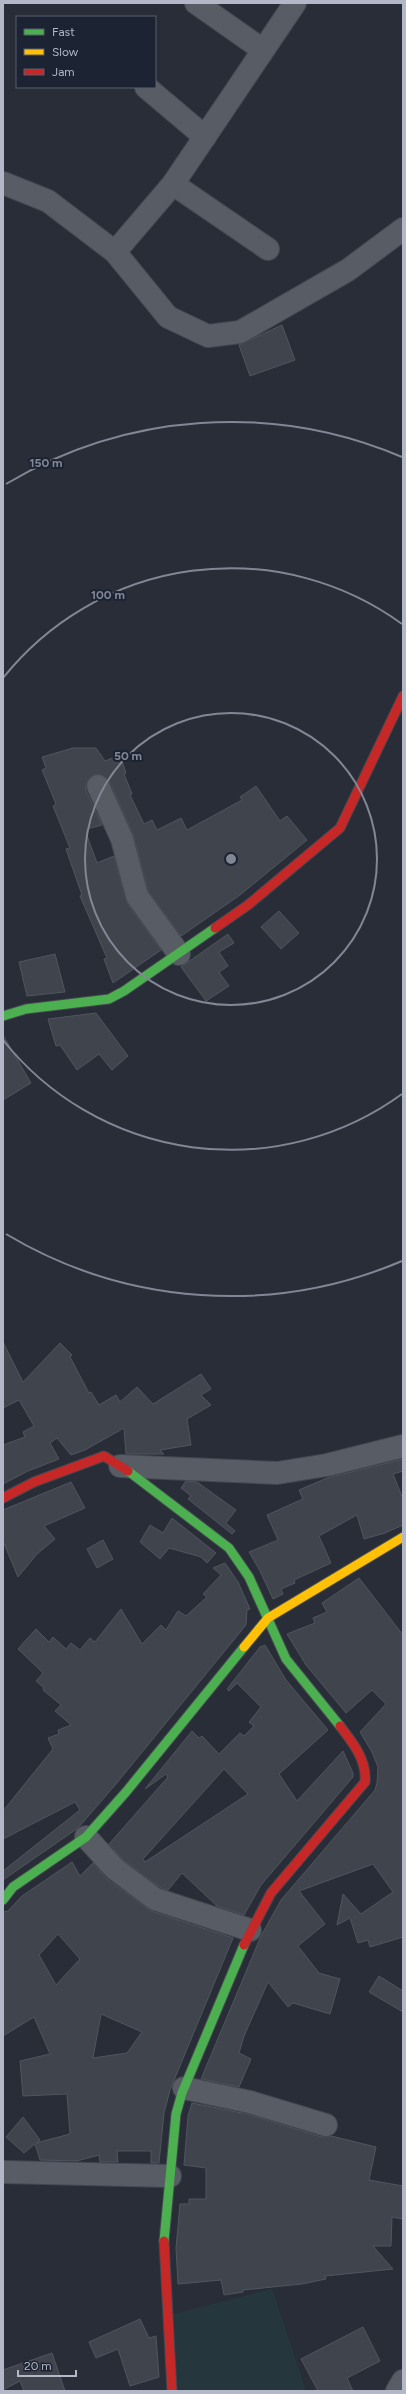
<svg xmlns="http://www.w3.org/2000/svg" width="406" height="2394" viewBox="0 0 406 2394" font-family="Figtree,sans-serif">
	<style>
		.green { fill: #25373d }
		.building { fill: #40444c; stroke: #50555f; fill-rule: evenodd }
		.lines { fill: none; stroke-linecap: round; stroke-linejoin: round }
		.street-casing { stroke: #444850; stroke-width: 24 }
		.fast-casing { stroke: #444850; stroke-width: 11 }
		.slow-casing { stroke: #444850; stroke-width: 11 }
		.jam-casing { stroke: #444850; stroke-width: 11 }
		.street { stroke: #585c65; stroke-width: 22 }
		.fast { stroke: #4caf50; stroke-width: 9 }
		.slow { stroke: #ffc107; stroke-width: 9 }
		.jam { stroke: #c62828; stroke-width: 9 }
		.ring { fill: none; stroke: #828795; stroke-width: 2 }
		.centre { fill: #828795; stroke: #1c2332; stroke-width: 2 }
		.ring-label { font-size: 12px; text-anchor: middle; font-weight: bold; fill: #828795; stroke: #1c2332; stroke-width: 4; stroke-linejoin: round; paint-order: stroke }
	</style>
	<rect width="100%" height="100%" fill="#282d37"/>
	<path class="green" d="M272 2289 306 2391H177L174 2314Z"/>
	<g class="building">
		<path d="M282 325 295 360 250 376 239 345Z"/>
		<path d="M73 748H96L105 761 120 755 126 773 124 774 132 794 130 795 144 824 152 820 157 830 181 818 187 830 242 800 240 797 256 786 280 821 287 816 307 840 240 895 181 936 148 891 133 834 109 781 100 774 93 775 86 784V791L102 825 87 829 88 832 86 833 97 863 114 856 127 903 161 950 113 983 104 959 107 958 80 896 82 895 66 849 70 848 53 806 56 804 42 770 46 768 42 757Z"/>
		<path d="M279 911 299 933 281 949 261 927Z"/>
		<path d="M228 934 234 943 219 952 228 966 219 972 229 986 206 1001 181 967Z"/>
		<path d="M55 954 65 992 27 996 19 962Z"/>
		<path d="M96 1013 128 1056 112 1070 99 1054 77 1070 60 1045 56 1046 48 1019Z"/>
		<path d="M3 1035 31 1083 3 1100Z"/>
		<path d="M3 1342 23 1382 60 1343 72 1355 70 1357 89 1393 91 1392 99 1405 116 1395 120 1402 137 1387 153 1404 201 1374 211 1389 201 1395 211 1405 187 1419 191 1445 160 1450 164 1454H126L124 1428 85 1450 71 1455 57 1438 50 1443 59 1459 28 1471 3 1484V1445L25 1437 23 1432 34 1426 19 1400 3 1408Z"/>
		<path d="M403 1459V1471L393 1474 403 1499V1525L385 1533 364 1539 357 1515 319 1536 331 1563 294 1580 295 1583 281 1589 283 1594 273 1599 260 1571 249 1552 278 1540 267 1515 303 1499 299 1490 327 1478Z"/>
		<path d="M186 1481 197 1482 236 1510 226 1523 235 1531 232 1534 188 1499 191 1496 181 1488Z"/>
		<path d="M71 1482 85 1508 44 1526 55 1539 37 1554 18 1577 3 1541V1510Z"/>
		<path d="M172 1518 216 1553 207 1563 201 1557 169 1548 160 1559 140 1542 150 1525 163 1533Z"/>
		<path d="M103 1540 113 1559 97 1568 87 1549Z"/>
		<path d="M225 1563 238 1582 250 1609 247 1610 246 1625 116 1784 78 1828 3 1880V1871L80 1810 75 1802 3 1839V1811L53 1749 48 1738 59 1734 58 1730 71 1725 55 1711 61 1705 43 1690 44 1688 36 1681 43 1673 18 1649 36 1629 49 1642 53 1637 66 1649 71 1643 80 1650 90 1638 95 1642 121 1609 142 1644 161 1625 166 1630 178 1611 186 1616 207 1597 203 1594 221 1575 213 1568Z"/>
		<path d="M359 1578 403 1635V1937L370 1947 368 1940 358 1943 350 1918 337 1925 343 1894 361 1914 393 1892 373 1864 299 1891 325 1924 298 1946 319 1973 340 1979 330 2014 293 2003 288 2007 268 1982 244 2036 239 2053 251 2059 239 2087 201 2079 261 1936 281 1900 375 1790 377 1783 378 1767 372 1752 360 1732 386 1704 372 1690 346 1713 306 1665 287 1634 315 1623 313 1618 327 1612 322 1603Z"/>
		<path d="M265 1645 286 1680 328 1730 279 1774 297 1801 343 1751 353 1773V1777L261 1885 244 1915 217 1906 182 1873 168 1890 161 1888 123 1860 109 1844 168 1777 166 1774 145 1789 192 1731 199 1738 202 1736 219 1754 240 1733 244 1736 254 1726 249 1722 261 1707 237 1683 229 1691 227 1689 260 1647ZM224 1769 248 1794 145 1862 143 1859Z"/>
		<path d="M72 1862 80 1876 93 1863 107 1879 151 1911 233 1938 170 2090 164 2113 159 2163H151V2151H117L118 2162H100L99 2155 77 2161 40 2160 35 2144 24 2153 6 2137 23 2117 40 2140 36 2143 70 2134 67 2094 23 2096 20 2061 50 2054 34 2017 3 2036V1912L8 1911 22 1896ZM58 1934 80 1959 56 1985 39 1955ZM101 2014 142 2032 127 2053 93 2058Z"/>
		<path d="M379 1976 403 1991V2012L369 1992Z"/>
		<path d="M192 2103 247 2114 322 2137 331 2136 376 2147 369 2180 403 2186V2219L392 2217 391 2246H373L393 2269 325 2276 326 2279 302 2284 243 2290V2292L224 2295 221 2280 178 2284 176 2248 180 2204H189V2199H206V2168L184 2165 188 2116Z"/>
		<path d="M140 2319 149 2338 156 2336 159 2377 130 2386 118 2349 96 2358 89 2342Z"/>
		<path d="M363 2327 380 2361 347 2378 353 2391H318L301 2359Z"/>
		<path d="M52 2353 65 2391H24L20 2381 3 2390V2370Z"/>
	</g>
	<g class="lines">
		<defs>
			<g id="street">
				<path d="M196 3 263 50"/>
				<path d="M146 87 205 137"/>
				<path d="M3 183 48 201 115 252 168 317 208 336 240 332 348 270 403 229"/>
				<path d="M173 184 268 249"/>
				<path d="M115 252 173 184 295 3"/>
				<path d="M98 786 122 839 137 896 179 954"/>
				<path d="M120 1466 277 1473 327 1465 403 1446"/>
				<path d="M86 1837 115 1869 155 1899 250 1930"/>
				<path d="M184 2088 250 2102 326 2125"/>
				<path d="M3 2172 170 2176"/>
				<path d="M397 2391 403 2381"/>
			</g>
			<g id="fast">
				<path d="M3 1016 26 1009 109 999 124 991 215 928"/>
				<path d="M128 1471 229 1548 249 1577 286 1659 340 1726"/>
				<path d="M3 1900 13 1887 86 1837 126 1792 244 1647"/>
				<path d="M164 2241 176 2114 182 2093 244 1945"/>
			</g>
			<path id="slow" d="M244 1647 268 1618 403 1537"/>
			<g id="jam">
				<path d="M215 928 248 905 340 828 403 696"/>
				<path d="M3 1498 34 1482 104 1456 128 1471"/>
				<path d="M244 1945 271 1893 365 1782C367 1760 353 1743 340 1726"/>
				<path d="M164 2241 172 2391"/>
			</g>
		</defs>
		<use href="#street" class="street-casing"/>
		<use href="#fast" class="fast-casing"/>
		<use href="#slow" class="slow-casing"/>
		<use href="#jam" class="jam-casing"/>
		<use href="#street" class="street"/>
		<use href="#fast" class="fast"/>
		<use href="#slow" class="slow"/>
		<use href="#jam" class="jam"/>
	</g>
	<g class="ring">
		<circle cx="231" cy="859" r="146"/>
		<path d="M402 1094A291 291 0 0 1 3 1040M3 678A291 291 0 0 1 402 624"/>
		<path d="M402 1261A437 437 0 0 1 6 1234M6 484A437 437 0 0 1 402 457"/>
	</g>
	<circle cx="231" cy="859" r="6" class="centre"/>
	<g class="ring-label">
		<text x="46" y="467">150 m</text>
		<text x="108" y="599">100 m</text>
		<text x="128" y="760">50 m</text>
	</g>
	<rect width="406" height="2394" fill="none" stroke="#b2b8c8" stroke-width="8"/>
	<rect x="16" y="16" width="140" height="72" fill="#1c2332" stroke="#585f6e"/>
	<rect x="24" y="29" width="20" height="6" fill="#4caf50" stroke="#585f6e"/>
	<text x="52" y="36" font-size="12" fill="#b2b8c8">Fast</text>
	<rect x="24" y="49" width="20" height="6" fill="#ffc107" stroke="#585f6e"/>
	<text x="52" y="56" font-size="12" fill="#b2b8c8">Slow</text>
	<rect x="24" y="69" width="20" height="6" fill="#c62828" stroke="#585f6e"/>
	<text x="52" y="76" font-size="12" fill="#b2b8c8">Jam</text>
	<path d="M18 2370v6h58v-6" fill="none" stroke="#b2b8c8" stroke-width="2"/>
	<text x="24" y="2370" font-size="12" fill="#b2b8c8" stroke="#1c2332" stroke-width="3" paint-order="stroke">20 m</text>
</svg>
